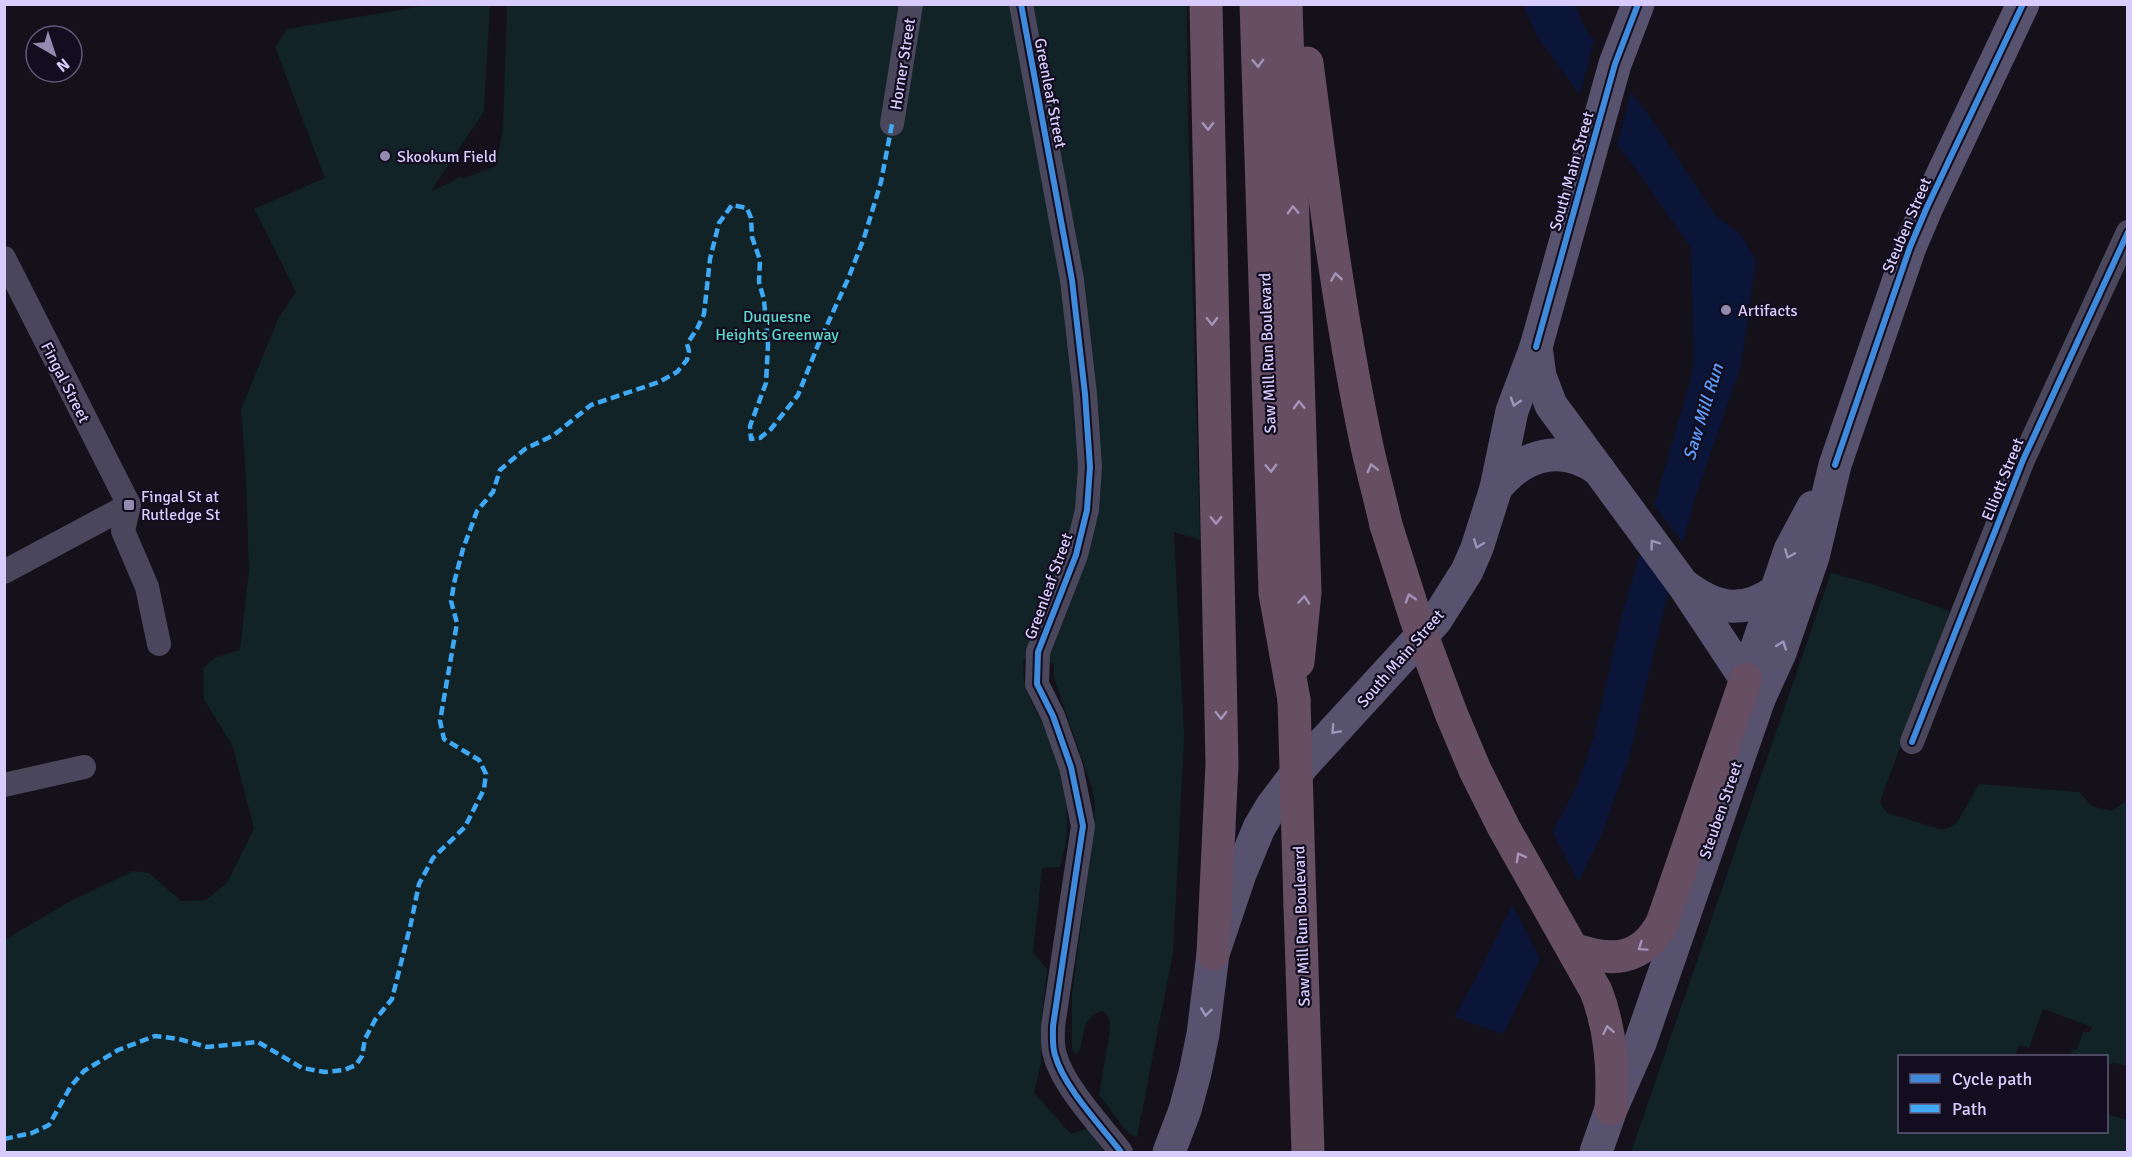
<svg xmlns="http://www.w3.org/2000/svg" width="2132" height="1157" viewBox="0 0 2132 1157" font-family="Signika,sans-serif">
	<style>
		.green { fill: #112327 }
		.water { fill: #0b1538 }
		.pier { fill: #14111b }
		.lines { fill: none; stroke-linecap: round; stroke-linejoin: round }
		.street { stroke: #4a465c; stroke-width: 24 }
		.secondary { stroke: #57526e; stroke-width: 33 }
		.highway { stroke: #664e63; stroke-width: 33 }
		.highway-bridge { stroke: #664e63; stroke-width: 33 }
		.quiet { stroke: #3fa9f5; stroke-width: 4.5; stroke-dasharray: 9 4.5; stroke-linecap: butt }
		.cycleway-casing { stroke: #120d1f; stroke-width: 10 }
		.cycleway { stroke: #408adc; stroke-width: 6 }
		.oneway { stroke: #a593b8 }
		.oneway2 { stroke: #9e95bd }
		.poi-dot { fill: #938baf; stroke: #120d1f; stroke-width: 2 }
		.labels { text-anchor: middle; stroke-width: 4.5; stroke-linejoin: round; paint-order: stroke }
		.street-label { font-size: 16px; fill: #d8ccfe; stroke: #120d1f }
		.poi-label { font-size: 16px; fill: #d8ccfe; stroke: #120d1f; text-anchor: start }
		.park-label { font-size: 16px; fill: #5adbcd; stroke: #120d1f }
		.water-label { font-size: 18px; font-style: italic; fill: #5c9cfb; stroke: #120d1f }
	</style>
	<rect width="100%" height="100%" fill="#14111b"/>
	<g class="green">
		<path d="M429 5H490L484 111 431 191 452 182 458 177 464 178 496 166 503 129 507 5H1187L1188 121 1200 540 1174 532 1184 738 1173 953 1137 1137 1128 1133 1099 1095 1110 1031C1110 1021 1110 1016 1102 1011 1081 1018 1085 1035 1079 1052L1075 1054 1072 1049V994L1095 822V804L1092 788 1054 678V664L1024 658C1019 695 1039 708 1050 740 1061 769 1070 808 1066 840 1065 849 1062 858 1060 867L1042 868 1033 952 1047 969 1041 1025V1064L1034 1093 1071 1134 1088 1128 1104 1152H5L4 940 69 902 133 871 149 873 181 901 206 900 227 883 254 829 233 747 204 699 203 668 216 657 240 650 249 571 246 476 241 409 279 317 296 292 254 209 325 178 275 47 287 29Z"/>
		<path d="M1831 573 1869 583 1950 611 1880 802 1887 813 1943 830 1957 823 1979 784 2079 792 2092 806 2111 811 2127 801V1066L2113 1063 2107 1066 2106 1056H2081L2074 1053 2073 1056H2070L2073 1049 2077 1050 2083 1032H2090L2092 1027 2043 1009 2029 1048 2019 1045 2015 1056H1900V1132H2106L2107 1114 2127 1120V1152H1631Z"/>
	</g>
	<path class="water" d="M1523 5H1575L1584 27 1662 134 1714 214 1742 236 1756 261 1741 366 1696 495 1666 601 1629 758 1601 836 1503 1034 1454 1017 1481 969 1502 925 1576 788 1594 737 1620 622 1687 392 1694 361 1691 248 1640 175 1538 38Z"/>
	<g class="pier">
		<path d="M1595 37 1632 89 1616 148 1580 94Z"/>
		<path d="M1652 502 1685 546 1671 596 1638 551Z"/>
		<path d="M1551 829 1580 885 1542 962 1511 902Z"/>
	</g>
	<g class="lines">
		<g class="street">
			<path d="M1021 4 1072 280 1085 394 1090 467 1087 510 1076 555 1038 652 1037 684 1053 716 1071 767 1083 826 1053 1026C1053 1035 1052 1046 1055 1055 1063 1086 1101 1126 1121 1152"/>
			<path d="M892 124 911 4"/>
			<path d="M4 258 129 505"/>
			<path d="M129 505 123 531 147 587 159 644"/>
			<path d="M4 572 129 505"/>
			<path d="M1912 742 2023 460 2128 232"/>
			<path d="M4 785 84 767"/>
		</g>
		<g class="secondary">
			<path d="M1536 347 1540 376 1551 405 1684 586 1759 699"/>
			<path d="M1496 488C1523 454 1562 443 1599 470"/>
			<path d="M1685 586C1716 609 1742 615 1776 591"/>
			<path d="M1746 679 1790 550 1813 507"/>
			<path d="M1169 1152 1185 1110 1195 1073 1203 1034 1213 954 1240 874 1259 828 1272 806 1303 765 1436 620 1467 571 1477 548 1496 488 1512 411 1536 347 1615 64 1638 4"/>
			<path d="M1596 1152 1611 1109 1640 1043 1759 699 1780 653 1813 557 1835 465 1910 247 1927 207 2023 4"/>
		</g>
		<g class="highway">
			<path d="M1206 4 1222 764 1213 954"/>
			<path d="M1256 4 1275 593 1294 700"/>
			<path d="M1286 4 1305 592 1298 662"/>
			<path d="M1307 63C1323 186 1339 310 1364 432 1370 463 1379 494 1386 525"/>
			<path d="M1451 713 1475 770 1504 828 1596 991C1611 1030 1614 1068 1611 1109"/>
			<path d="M1300 906 1308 1152"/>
			<path d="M1573 949C1611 962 1641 962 1662 923L1746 679"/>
		</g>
		<g class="highway-bridge">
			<path d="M1386 525 1416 619 1451 713"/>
			<path d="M1294 700 1300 906"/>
		</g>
		<path class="quiet" d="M4 1139 32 1133 49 1125 71 1086 84 1071 118 1050 155 1036 179 1039 207 1047 258 1042 302 1068 325 1072 344 1070 356 1065 362 1056 365 1039 375 1020 392 999 411 923 419 884 433 858 465 827 484 789 486 774 479 760 444 739 440 721 457 623 451 601 455 579 463 549 477 511 493 492 500 470 525 449 554 435 591 405 659 382 677 372 687 360 689 351 687 344 697 329 704 314 710 259 719 223 732 205 747 208 751 218 752 237 760 260 759 282 764 300 768 345 766 383 750 426 751 439 760 438 771 429 798 395 818 345 848 279 864 238 881 182 892 124"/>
		<defs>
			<g id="cycleway">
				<path d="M1021 4 1072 280 1085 394 1090 467 1087 510 1076 555 1038 652 1037 684 1053 716 1071 767 1083 826 1053 1026C1053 1035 1052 1046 1055 1055 1063 1086 1101 1126 1121 1152"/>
				<path d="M1536 347 1615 64 1638 4"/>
				<path d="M1835 465 1910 247 1927 207 2023 4"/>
				<path d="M1912 742 2023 460 2128 232"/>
			</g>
		</defs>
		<use href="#cycleway" class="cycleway-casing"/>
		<use href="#cycleway" class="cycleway"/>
	</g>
	<defs><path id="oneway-chevron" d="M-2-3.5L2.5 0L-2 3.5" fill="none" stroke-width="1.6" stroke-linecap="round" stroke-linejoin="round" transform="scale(1.5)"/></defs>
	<g class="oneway">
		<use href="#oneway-chevron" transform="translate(1258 63) rotate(88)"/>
		<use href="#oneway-chevron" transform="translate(1208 126) rotate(89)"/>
		<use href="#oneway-chevron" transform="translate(1293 210) rotate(-92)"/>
		<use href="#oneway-chevron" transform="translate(1336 277) rotate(-99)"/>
		<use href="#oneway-chevron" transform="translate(1212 321) rotate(89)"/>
		<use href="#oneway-chevron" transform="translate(1299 405) rotate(-92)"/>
		<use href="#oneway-chevron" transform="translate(1271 468) rotate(88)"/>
		<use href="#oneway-chevron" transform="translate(1372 468) rotate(-104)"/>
		<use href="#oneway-chevron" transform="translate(1216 520) rotate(89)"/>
		<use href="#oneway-chevron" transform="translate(1410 598) rotate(-108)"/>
		<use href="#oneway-chevron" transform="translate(1304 600) rotate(-85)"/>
		<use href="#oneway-chevron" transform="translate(1221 715) rotate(89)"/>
		<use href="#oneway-chevron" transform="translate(1520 857) rotate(-119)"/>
		<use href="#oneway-chevron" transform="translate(1642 947) rotate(145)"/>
		<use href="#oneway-chevron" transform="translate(1608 1030) rotate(-101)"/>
	</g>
	<g class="oneway2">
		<use href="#oneway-chevron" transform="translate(1515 402) rotate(108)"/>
		<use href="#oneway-chevron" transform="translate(1478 544) rotate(111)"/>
		<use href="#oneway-chevron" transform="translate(1654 544) rotate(-126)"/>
		<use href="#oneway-chevron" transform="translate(1789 554) rotate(112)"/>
		<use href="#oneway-chevron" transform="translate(1782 645) rotate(-70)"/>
		<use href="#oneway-chevron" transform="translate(1335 730) rotate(133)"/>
		<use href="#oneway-chevron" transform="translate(1206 1012) rotate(98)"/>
	</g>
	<g class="poi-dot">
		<circle cx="385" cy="156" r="6"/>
		<circle cx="1726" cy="310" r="6"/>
		<rect x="123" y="499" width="12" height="12" rx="3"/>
	</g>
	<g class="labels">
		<g class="street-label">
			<text transform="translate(902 64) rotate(-81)" y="6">Horner Street</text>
			<text transform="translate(1051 93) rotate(79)" y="6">Greenleaf Street</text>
			<text transform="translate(1571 171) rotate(-74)" y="6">South Main Street</text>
			<text transform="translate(1906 225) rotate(-67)" y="6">Steuben Street</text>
			<text transform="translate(1267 353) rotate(-92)" y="6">Saw Mill Run Boulevard</text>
			<text transform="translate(66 382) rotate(63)" y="6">Fingal Street</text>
			<text transform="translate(2002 479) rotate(-68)" y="6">Elliott Street</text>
			<text transform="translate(1048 586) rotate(-70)" y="6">Greenleaf Street</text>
			<text transform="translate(1400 658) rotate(-49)" y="6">South Main Street</text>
			<text transform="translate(1720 810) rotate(-71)" y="6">Steuben Street</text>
			<text transform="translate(1301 926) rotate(-92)" y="6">Saw Mill Run Boulevard</text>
		</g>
		<g class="poi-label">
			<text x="397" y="162">Skookum Field</text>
			<text x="1738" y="316">Artifacts</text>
			<text x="141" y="502">Fingal St at<tspan x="141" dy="18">Rutledge St</tspan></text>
		</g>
		<g class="park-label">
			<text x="777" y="322">Duquesne<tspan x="777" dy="18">Heights Greenway</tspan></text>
		</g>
		<g class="water-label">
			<text transform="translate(1703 412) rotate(-73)" y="6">Saw Mill Run</text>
		</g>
	</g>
	<rect width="2132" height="1157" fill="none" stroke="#d8ccfe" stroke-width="12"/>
	<rect x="1898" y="1055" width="210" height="78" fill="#120d1f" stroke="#615978" stroke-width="1.5"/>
	<rect x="1910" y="1074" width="30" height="9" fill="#408adc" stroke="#615978" stroke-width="1.5"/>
	<text x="1952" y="1085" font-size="18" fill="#d8ccfe">Cycle path</text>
	<rect x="1910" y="1104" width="30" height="9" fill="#3fa9f5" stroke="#615978" stroke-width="1.5"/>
	<text x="1952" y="1115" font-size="18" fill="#d8ccfe">Path</text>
	<g transform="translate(54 54) rotate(141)"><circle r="28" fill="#120d1f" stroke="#615978" stroke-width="1.5"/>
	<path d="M0-4.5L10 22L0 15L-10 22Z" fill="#938baf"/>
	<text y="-9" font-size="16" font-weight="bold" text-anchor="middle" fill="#d8ccfe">N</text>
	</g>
</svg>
